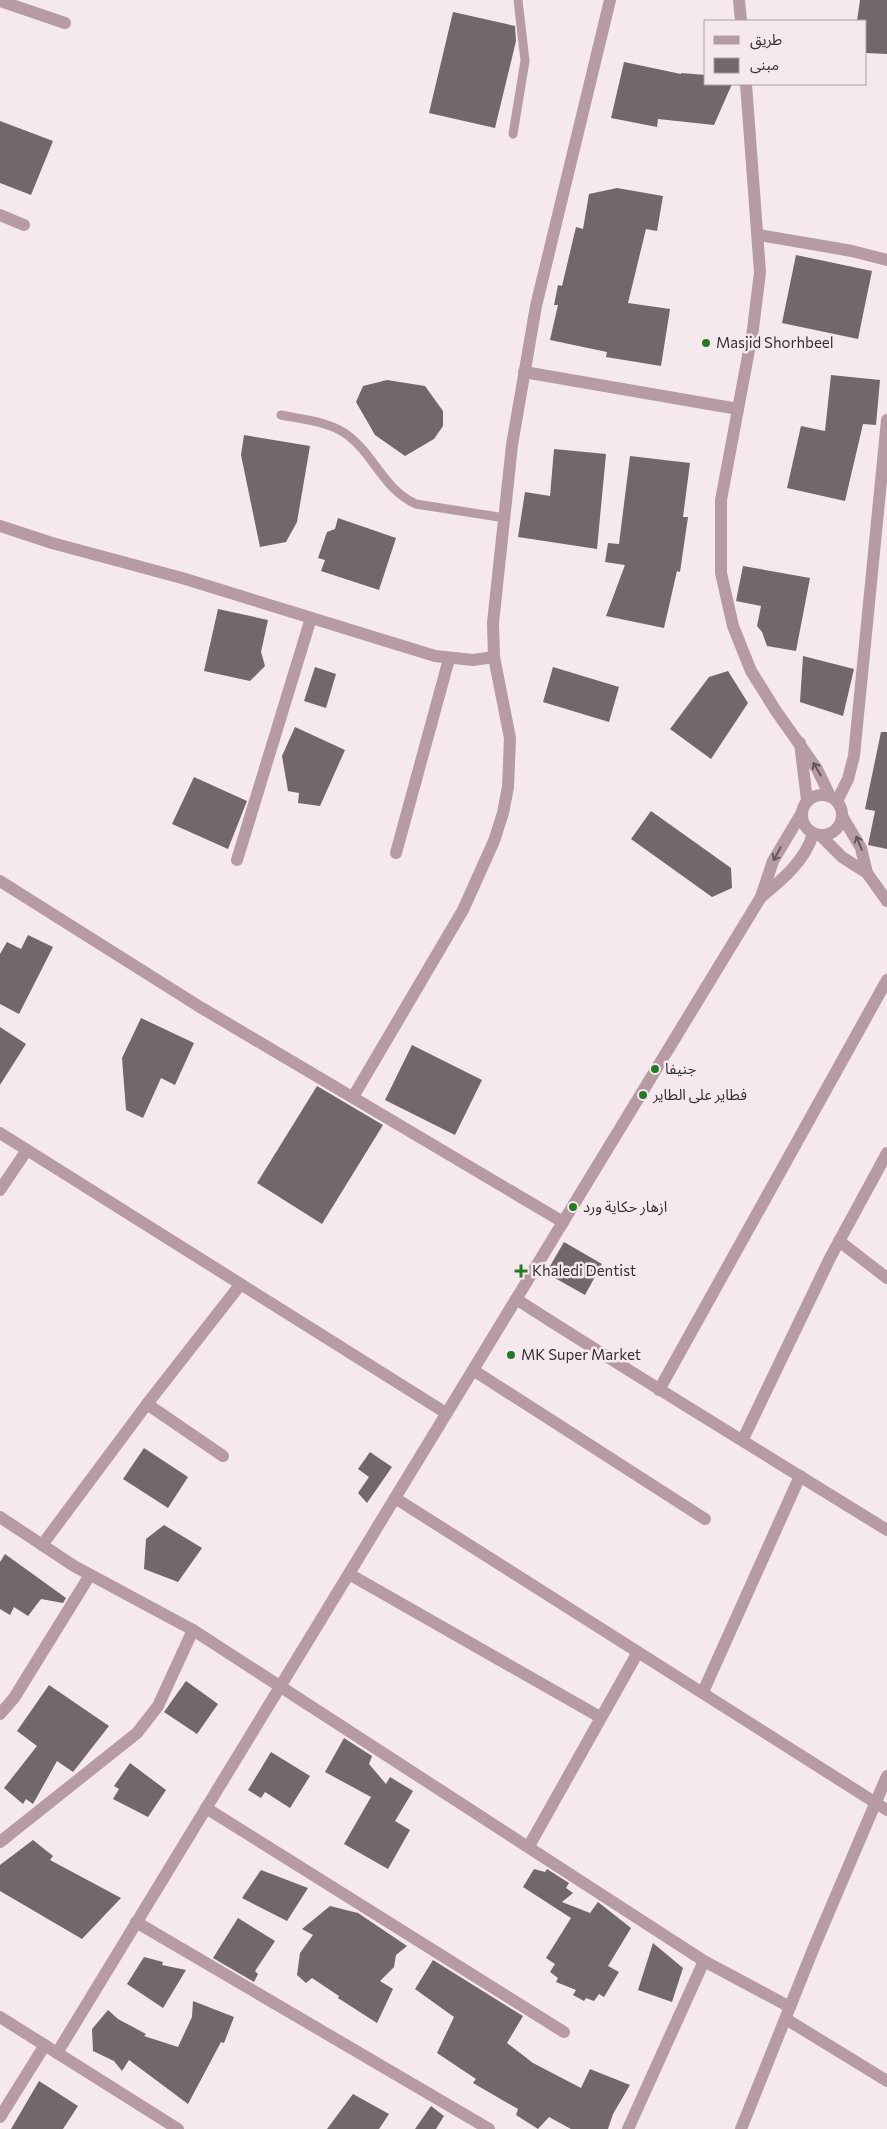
<svg xmlns="http://www.w3.org/2000/svg" width="887" height="2129" viewBox="0 0 887 2129" font-family="Commissioner,'Noto Sans Arabic',sans-serif">
	<style>
		.building { fill: #72676b }
		.lines { fill: none; stroke-linecap: round; stroke-linejoin: round }
		.service { stroke: #b69aa4; stroke-width: 9 }
		.minor { stroke: #b69aa4; stroke-width: 12 }
		.tertiary { stroke: #b69aa4; stroke-width: 12 }
		.oneway { stroke: #63565b }
		.poi-dot { fill: #257a26; stroke: #f5e9ed; stroke-width: 2 }
		.labels { text-anchor: middle; stroke-width: 5; stroke-linejoin: round; paint-order: stroke }
		.poi-label { font-size: 15px; fill: #363133; stroke: #f5e9ed; text-anchor: start }
	</style>
	<rect width="100%" height="100%" fill="#f5e9ed"/>
	<g class="building">
		<path d="M860 0H887V54L866 53V21H857Z"/>
		<path d="M453 12 515 26 516 41 495 128 429 113Z"/>
		<path d="M624 62 681 74V73L706 75V84H732L714 125 658 119 657 127 611 118Z"/>
		<path d="M0 121 53 141 31 195 0 183Z"/>
		<path d="M617 188 663 196 657 231 646 229 628 303 670 309 661 366 606 357 607 352 550 340 558 305H554L558 285 562 286 576 227 583 229 589 194Z"/>
		<path d="M796 255 872 271 858 339 782 323Z"/>
		<path d="M831 375 880 380 876 425 863 424 845 501 787 488 801 426 825 431Z"/>
		<path d="M387 380 425 386 443 411V426L434 439 405 456 375 435 356 402 363 386Z"/>
		<path d="M244 435 310 446 297 522 286 542 260 547 241 455Z"/>
		<path d="M554 449 606 454 597 549 518 537 525 492 550 496Z"/>
		<path d="M630 456 690 463 683 517H688L680 572 677 571 664 628 606 616 625 565 605 562 608 543 619 544Z"/>
		<path d="M338 518 396 538 379 590 321 571 325 560 318 558 327 532 335 529Z"/>
		<path d="M743 566 810 578 796 651 767 646 762 632 757 626 761 606 736 601Z"/>
		<path d="M218 609 268 620 261 652 265 666 250 681 204 671Z"/>
		<path d="M803 656 854 669 843 716 800 702Z"/>
		<path d="M315 667 336 674 326 708 304 701Z"/>
		<path d="M553 667 619 687 609 722 543 702Z"/>
		<path d="M728 671 748 703 711 759 670 729 709 677Z"/>
		<path d="M295 727 345 750 320 806 298 803 299 793 288 791 282 756Z"/>
		<path d="M881 732H887V849L868 845 875 811 865 809Z"/>
		<path d="M194 777 247 801 228 849 172 824Z"/>
		<path d="M651 811 731 868 732 888 712 897 631 839Z"/>
		<path d="M28 935 53 947 19 1014 0 1004V954L7 942 21 949Z"/>
		<path d="M141 1018 194 1043 175 1085 161 1078 143 1118 126 1110 122 1058Z"/>
		<path d="M0 1027 26 1044 0 1085Z"/>
		<path d="M412 1045 482 1080 455 1135 385 1100Z"/>
		<path d="M317 1086 383 1125 322 1224 257 1183Z"/>
		<path d="M564 1242 602 1264 585 1295 546 1273Z"/>
		<path d="M144 1448 188 1477 168 1508 123 1479Z"/>
		<path d="M370 1452 392 1467 367 1503 358 1493 369 1477 358 1469Z"/>
		<path d="M164 1525 202 1548 178 1582 144 1569 146 1539Z"/>
		<path d="M5 1554 66 1598 63 1603 41 1599 28 1616 14 1607 10 1615 0 1609V1562Z"/>
		<path d="M186 1681 218 1704 197 1734 164 1712Z"/>
		<path d="M49 1685 109 1726 73 1772 57 1761 33 1804 26 1799 23 1804 4 1788 37 1746 17 1731Z"/>
		<path d="M344 1738 372 1756 369 1764 386 1784 390 1777 413 1791 395 1821 410 1830 388 1869 344 1844 371 1797 325 1772Z"/>
		<path d="M271 1752 310 1776 290 1808 265 1792 261 1798 248 1790Z"/>
		<path d="M130 1763 166 1790 148 1817 113 1799 119 1789 114 1786Z"/>
		<path d="M33 1840 53 1856 50 1860 121 1898 82 1939 0 1891V1865Z"/>
		<path d="M534 1869 545 1872 547 1869 569 1883 566 1888 573 1893 562 1902 590 1913 598 1902 631 1928 608 1966 619 1972 604 1997 599 1994 594 2001 586 1998 584 2001 573 1995 576 1990 556 1982 558 1978 550 1972 555 1964 546 1958 571 1918 523 1887Z"/>
		<path d="M261 1870 308 1888 287 1921 242 1898Z"/>
		<path d="M330 1906 358 1913 407 1946 396 1955 394 1967 380 1981 393 1989 377 2023 338 1998 339 1996 312 1978 306 1983 297 1975 300 1953 313 1935 302 1929Z"/>
		<path d="M238 1918 275 1941 255 1971 258 1974 254 1982 213 1958Z"/>
		<path d="M653 1943 683 1968 672 2002 638 1990Z"/>
		<path d="M144 1957 163 1962 162 1965 186 1970 163 2008 127 1984Z"/>
		<path d="M433 1960 523 2016 507 2043 533 2063 581 2088 590 2069 630 2085 613 2114 608 2129H571L549 2117 538 2129 516 2115 518 2109 473 2083 476 2079 437 2053 454 2017 415 1989Z"/>
		<path d="M193 2001 234 2017 224 2043 221 2042 188 2104 129 2060 122 2071 114 2061 93 2051 92 2029 108 2010 118 2019 146 2034 144 2036 178 2047 192 2017Z"/>
		<path d="M39 2081 78 2106 63 2129H11Z"/>
		<path d="M353 2094 389 2114 379 2129H327Z"/>
		<path d="M431 2106 444 2116 436 2129H415Z"/>
	</g>
	<g class="lines">
		<g class="service">
			<path d="M513 134 525 61 518 0"/>
			<path d="M281 415C301 419 325 421 343 432 373 451 383 490 416 504L505 518"/>
		</g>
		<g class="minor">
			<path d="M0 1 65 23"/>
			<path d="M0 215 24 225"/>
			<path d="M759 235 852 251 887 260"/>
			<path d="M524 372 738 409"/>
			<path d="M0 526 52 543 182 578 435 656 473 660 494 657"/>
			<path d="M837 801 848 779 854 756 887 420"/>
			<path d="M396 853 449 659"/>
			<path d="M237 860 311 618"/>
			<path d="M0 881 200 1007 563 1222"/>
			<path d="M353 1097 463 910 494 841 503 813 508 787 510 738 494 657 493 623 512 445 536 306 610 0"/>
			<path d="M0 1133 446 1413"/>
			<path d="M0 1190 27 1150"/>
			<path d="M839 1241 887 1278"/>
			<path d="M516 1299C639 1378 763 1453 887 1530"/>
			<path d="M473 1370 705 1519"/>
			<path d="M659 1390 887 980"/>
			<path d="M147 1404 223 1456"/>
			<path d="M743 1439 830 1258 887 1153"/>
			<path d="M395 1498 887 1810"/>
			<path d="M0 1517 74 1566 193 1630 704 1961 790 2007"/>
			<path d="M42 1545 147 1404 240 1285"/>
			<path d="M349 1574 600 1717"/>
			<path d="M703 1692 800 1476"/>
			<path d="M0 1714 14 1698 90 1575"/>
			<path d="M206 1808 564 2032"/>
			<path d="M0 1842 137 1733 158 1706 193 1630"/>
			<path d="M529 1846 638 1652"/>
			<path d="M136 1922 489 2129"/>
			<path d="M0 2017 178 2129"/>
			<path d="M786 2019 887 2081"/>
			<path d="M0 2117 45 2045"/>
			<path d="M628 2129 704 1961"/>
			<path d="M741 2129 814 1947 887 1776"/>
		</g>
		<g class="tertiary">
			<path d="M739 0 741 21"/>
			<path d="M746 84 760 272 753 329 721 500V573L733 626 751 671 776 711 817 769 830 796"/>
			<path d="M800 743 807 800"/>
			<circle cx="822" cy="815" r="20"/>
			<path d="M842 816 861 848 867 873"/>
			<path d="M821 836 842 857 867 873 887 901"/>
			<path d="M761 897C782 880 805 861 813 834"/>
			<path d="M57 2053 761 897 773 861 801 814"/>
		</g>
	</g>
	<defs><path id="oneway-shaft" d="M-6 0H5M1.5-3L5.5 0L1.5 3" fill="none" stroke-width="1.6" stroke-linecap="round" stroke-linejoin="round" transform="scale(1.25)"/></defs>
	<g class="oneway">
		<use href="#oneway-shaft" transform="translate(817 769) rotate(-120)"/>
		<use href="#oneway-shaft" transform="translate(859 843) rotate(-113)"/>
		<use href="#oneway-shaft" transform="translate(777 854) rotate(118)"/>
	</g>
	<g class="poi-dot">
		<circle cx="706" cy="343" r="5"/>
		<circle cx="655" cy="1069" r="5"/>
		<circle cx="643" cy="1095" r="5"/>
		<circle cx="573" cy="1207" r="5"/>
		<path d="M518.5 1263.5h5v5h5v5h-5v5h-5v-5h-5v-5h5z"/>
		<circle cx="511" cy="1355" r="5"/>
	</g>
	<g class="labels">
		<g class="poi-label">
			<text x="716" y="348">Masjid Shorhbeel</text>
			<text x="665" y="1074">جنيفا</text>
			<text x="653" y="1100">فطاير على الطاير</text>
			<text x="583" y="1212">ازهار حكاية ورد</text>
			<text x="532" y="1276">Khaledi Dentist</text>
			<text x="521" y="1360">MK Super Market</text>
		</g>
	</g>
	<rect x="704" y="20" width="162" height="65" fill="#f5e9ed" stroke="#a99fa3"/>
	<rect x="714" y="36" width="25" height="8" fill="#b69aa4" stroke="#a99fa3"/>
	<text x="750" y="45" font-size="15" fill="#363133">طريق</text>
	<rect x="714" y="58" width="25" height="15" fill="#72676b" stroke="#a99fa3"/>
	<text x="750" y="70" font-size="15" fill="#363133">مبنى</text>
</svg>
